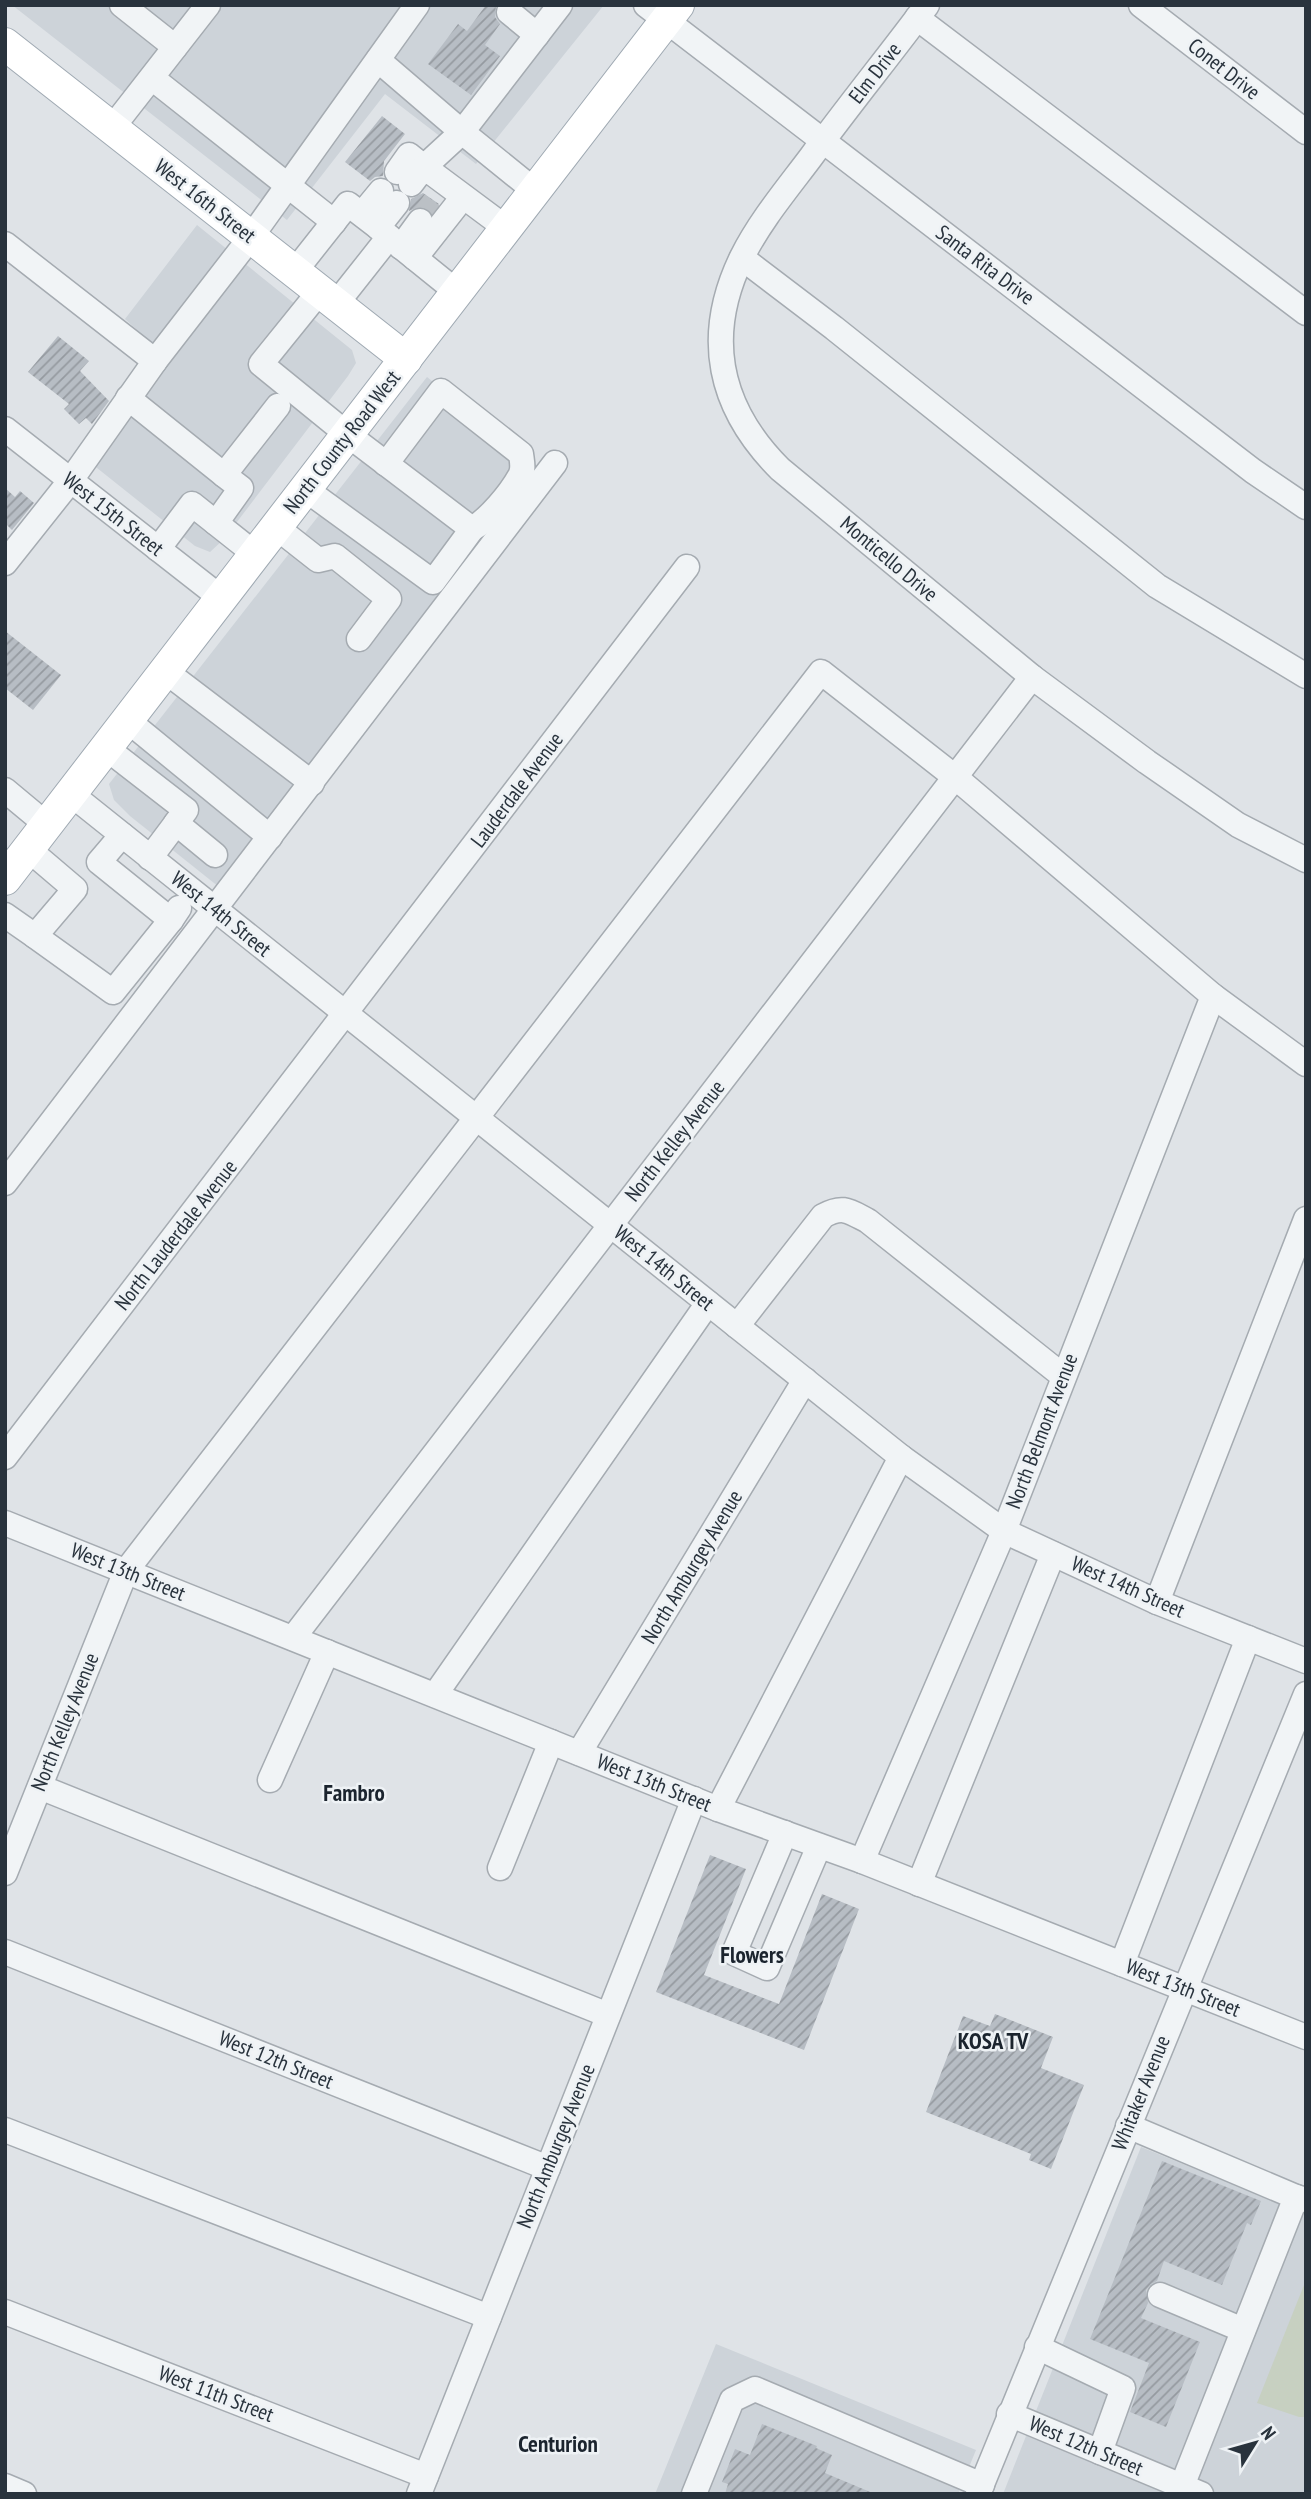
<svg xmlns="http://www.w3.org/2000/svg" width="1311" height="2499" viewBox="0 0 1311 2499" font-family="'PT Sans Narrow',sans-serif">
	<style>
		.built { fill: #cdd3d9 }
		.grass { fill: #c7d0c1 }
		.building { fill: url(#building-hatch) }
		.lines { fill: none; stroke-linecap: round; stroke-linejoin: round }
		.minor-tunnel { stroke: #bbc0c5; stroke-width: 24; stroke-dasharray: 24 12; stroke-linecap: butt }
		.minor-casing { stroke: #a5abb1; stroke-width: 27 }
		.major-casing { stroke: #9fa9b2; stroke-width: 34 }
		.minor { stroke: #f1f4f6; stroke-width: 24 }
		.major { stroke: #fff; stroke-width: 32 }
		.labels { text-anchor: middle; stroke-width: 5; stroke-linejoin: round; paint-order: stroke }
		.street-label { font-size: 21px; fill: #29333d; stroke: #eef2f5 }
		.neighbourhood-label { font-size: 23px; font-weight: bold; fill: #1b242e; stroke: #eef2f5 }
	</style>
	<defs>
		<pattern id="building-hatch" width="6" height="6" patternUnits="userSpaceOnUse" patternTransform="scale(1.75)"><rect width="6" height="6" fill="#b7bdc4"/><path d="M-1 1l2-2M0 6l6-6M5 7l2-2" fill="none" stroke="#959aa0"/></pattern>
	</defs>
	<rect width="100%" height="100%" fill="#dfe3e7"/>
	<g class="built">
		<path d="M12 5H604L476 164 385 94 287 220Z"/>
		<path d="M197 225 352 350 356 363 348 376 224 539 210 552 195 546 92 464 170 360 125 319Z"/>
		<path d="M427 377 541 469 224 891 130 816 114 800 109 784Z"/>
		<path d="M1141 2147 1306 2214V2494H1003Z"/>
		<path d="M716 2344 976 2450 958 2494H655Z"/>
	</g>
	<path class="grass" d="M1306 2280V2417H1299L1257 2403Z"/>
	<g class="building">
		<path d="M486 5H496L495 17 500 24 485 45 500 56 471 95 428 64 458 24 467 31Z"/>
		<path d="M382 116 405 134 384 161 383 176 375 177 370 181 345 162Z"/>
		<path d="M423 193 439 204 432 213 421 206 409 211 411 199Z"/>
		<path d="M58 336 89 361 80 371 109 401 92 424 86 418 79 424 64 409 69 404 28 372Z"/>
		<path d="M5 488 15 497 20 491 34 503 12 530 5 523Z"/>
		<path d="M5 631 61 675 33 710 5 688Z"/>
		<path d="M710 1855 746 1869 704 1975 779 2004 822 1894 859 1909 804 2050 656 1992Z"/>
		<path d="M995 2014 1053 2037 1041 2068 1084 2085 1051 2169 1029 2160 1031 2154 926 2112 963 2016 990 2026Z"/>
		<path d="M1162 2161 1261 2201 1251 2225 1247 2223 1222 2285 1164 2261 1157 2281 1151 2284 1146 2290 1148 2303 1141 2318 1200 2342 1166 2427 1130 2412 1149 2363 1090 2339Z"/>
		<path d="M762 2424 817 2446 816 2448 832 2455 825 2473 875 2494H725L728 2484 722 2482 735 2449 750 2455Z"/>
	</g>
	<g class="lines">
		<path class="minor-tunnel" d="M420 221 435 201"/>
		<defs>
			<g id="minor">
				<path d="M122 5 175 47"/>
				<path d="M646 5 1253 471 1306 507"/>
				<path d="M927 5C889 56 849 105 811 157 787 189 760 221 742 257 703 337 719 408 780 469L1032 677 1147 762 1238 825 1306 860"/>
				<path d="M1141 5 1306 132"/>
				<path d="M509 12 537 35"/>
				<path d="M917 18 1306 313"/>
				<path d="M378 60 462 132 535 191"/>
				<path d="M152 78 334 222"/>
				<path d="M112 128 208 5"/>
				<path d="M397 172 409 155 424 167 462 132 560 5"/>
				<path d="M411 184 424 167 506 228"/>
				<path d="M362 214 381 191"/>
				<path d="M389 237 457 292"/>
				<path d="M5 244 155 361"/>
				<path d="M401 247 420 221"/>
				<path d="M415 258 463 197"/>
				<path d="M742 258 834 328 1157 586 1306 676"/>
				<path d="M295 271 348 204 378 227 397 203"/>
				<path d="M336 304 389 237 378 227"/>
				<path d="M128 398 224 475 278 406"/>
				<path d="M5 429 221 598"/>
				<path d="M386 464 441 391 521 454C522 462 524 469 520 476 510 494 489 519 472 529"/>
				<path d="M305 489 433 582 472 529 347 434 261 364 320 291"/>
				<path d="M216 523 241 488 224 475"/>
				<path d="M276 527 318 560 335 556 389 599 359 639"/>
				<path d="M158 549 192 504 255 554"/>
				<path d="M5 563 71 480 155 361 251 237 417 5"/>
				<path d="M165 671 312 783"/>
				<path d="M127 720 270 837"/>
				<path d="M106 748 186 810 150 858"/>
				<path d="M5 790 47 825"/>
				<path d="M71 794 901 1457 1004 1531 1157 1602 1306 1661"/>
				<path d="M176 823 215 855"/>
				<path d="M122 835 99 862 171 920 179 908"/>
				<path d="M5 915 35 936 75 889 28 849"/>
				<path d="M35 936 113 992 171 920"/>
				<path d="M5 1183 555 463"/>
				<path d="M737 1326 823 1216C843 1205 849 1211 868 1221L1063 1376"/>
				<path d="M5 1457 687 567"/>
				<path d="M5 1523 718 1809 862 1861 1306 2037"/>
				<path d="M1157 1602 1306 1219"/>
				<path d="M293 1638 1032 677"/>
				<path d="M435 1695 708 1303"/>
				<path d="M579 1753 805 1380"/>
				<path d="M270 1780 327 1652"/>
				<path d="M40 1787 608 2015"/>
				<path d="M718 1809 901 1457"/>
				<path d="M785 1833 734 1953 767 1968 819 1846"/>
				<path d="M862 1861 1004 1531 1213 996"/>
				<path d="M500 1868 551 1742"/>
				<path d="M5 1873 126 1571 821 672 955 777 1213 996 1306 1064"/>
				<path d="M919 1884 1053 1554"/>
				<path d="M5 1952 548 2168"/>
				<path d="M1122 1964 1248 1638"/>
				<path d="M1128 2126 1296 2197"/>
				<path d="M5 2130 489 2317"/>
				<path d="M1160 2295 1243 2330"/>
				<path d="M5 2312 426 2476"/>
				<path d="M1037 2347 1123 2388 1100 2452"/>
				<path d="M1009 2414 1201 2494"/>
				<path d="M5 2486 24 2494"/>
				<path d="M1182 2486 1296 2197 1306 2200"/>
				<path d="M419 2494 694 1799"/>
				<path d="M694 2494 732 2400 755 2389 982 2485"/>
				<path d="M978 2494 1306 1694"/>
			</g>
			<g id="major">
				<path d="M5 44 406 359"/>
				<path d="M5 879 678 5"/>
			</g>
		</defs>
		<use href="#minor" class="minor-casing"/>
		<use href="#major" class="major-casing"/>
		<use href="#minor" class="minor"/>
		<use href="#major" class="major"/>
	</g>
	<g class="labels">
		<g class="street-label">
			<text transform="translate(1224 69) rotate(38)" y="7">Conet Drive</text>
			<text transform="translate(875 73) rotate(-52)" y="7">Elm Drive</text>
			<text transform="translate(205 201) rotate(38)" y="7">West 16th Street</text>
			<text transform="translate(985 265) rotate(37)" y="7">Santa Rita Drive</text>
			<text transform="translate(342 442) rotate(-52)" y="7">North County Road West</text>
			<text transform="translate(113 514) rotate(38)" y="7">West 15th Street</text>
			<text transform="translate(889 559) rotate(40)" y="7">Monticello Drive</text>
			<text transform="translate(517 790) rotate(-53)" y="7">Lauderdale Avenue</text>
			<text transform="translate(221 914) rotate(39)" y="7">West 14th Street</text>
			<text transform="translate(675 1141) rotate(-52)" y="7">North Kelley Avenue</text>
			<text transform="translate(176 1235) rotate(-52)" y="7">North Lauderdale Avenue</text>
			<text transform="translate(664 1268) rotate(39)" y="7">West 14th Street</text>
			<text transform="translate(1042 1431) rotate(-69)" y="7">North Belmont Avenue</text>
			<text transform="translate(692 1567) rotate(-59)" y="7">North Amburgey Avenue</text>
			<text transform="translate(128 1572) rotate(22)" y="7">West 13th Street</text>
			<text transform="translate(1128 1587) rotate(24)" y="7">West 14th Street</text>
			<text transform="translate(65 1722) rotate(-68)" y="7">North Kelley Avenue</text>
			<text transform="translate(654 1783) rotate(22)" y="7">West 13th Street</text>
			<text transform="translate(1183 1988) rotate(22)" y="7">West 13th Street</text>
			<text transform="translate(276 2060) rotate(22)" y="7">West 12th Street</text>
			<text transform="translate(1141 2093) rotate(-68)" y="7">Whitaker Avenue</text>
			<text transform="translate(556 2146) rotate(-68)" y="7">North Amburgey Avenue</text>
			<text transform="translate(216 2394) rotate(21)" y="7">West 11th Street</text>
			<text transform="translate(1086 2446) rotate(23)" y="7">West 12th Street</text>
		</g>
		<g class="neighbourhood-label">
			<text x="354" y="1801">Fambro</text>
			<text x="752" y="1963">Flowers</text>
			<text x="993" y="2049">KOSA TV</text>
			<text x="558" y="2452">Centurion</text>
		</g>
	</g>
	<rect width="1311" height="2499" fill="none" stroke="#29333d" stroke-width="14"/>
	<g transform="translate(1255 2443) rotate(53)" stroke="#eef2f5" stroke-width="5" paint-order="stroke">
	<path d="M0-5L12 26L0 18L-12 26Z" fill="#29333d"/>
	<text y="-10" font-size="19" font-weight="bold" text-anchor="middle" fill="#29333d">N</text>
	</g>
</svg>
